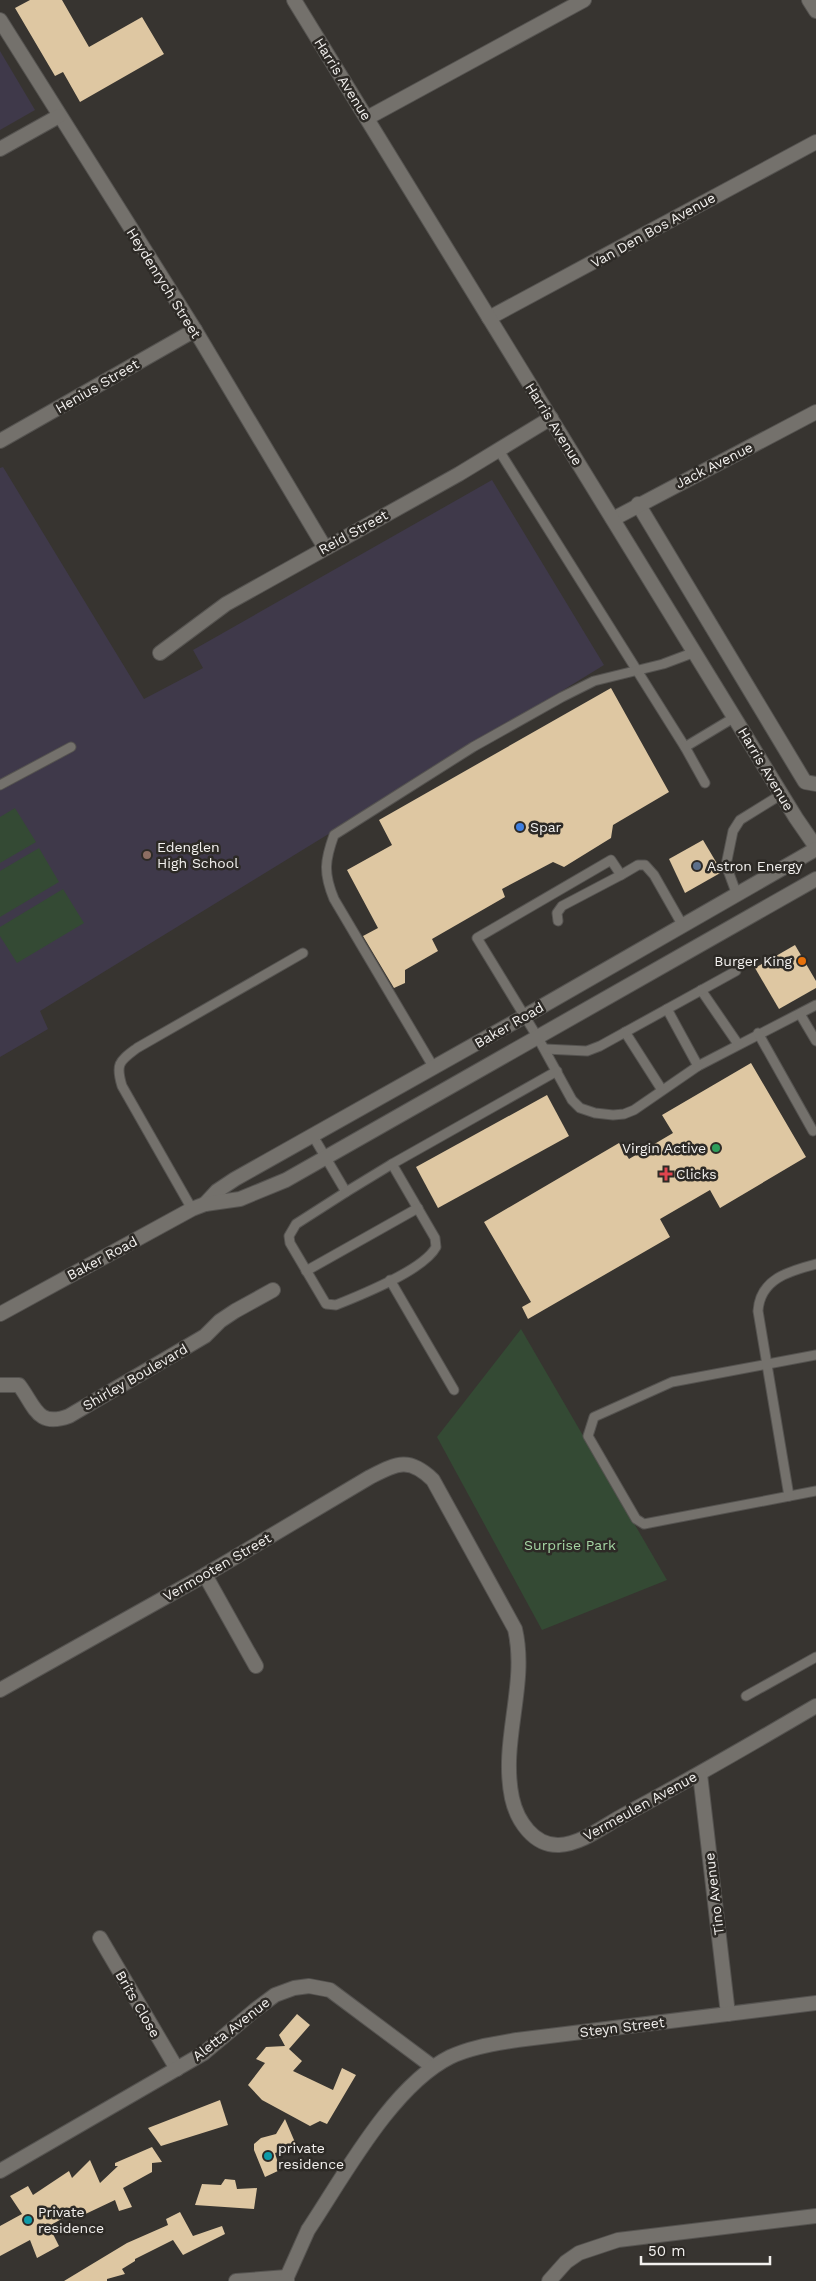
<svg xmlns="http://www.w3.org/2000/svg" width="816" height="2281" viewBox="0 0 816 2281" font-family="'Work Sans',sans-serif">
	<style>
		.education { fill: #3f394a }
		.green { fill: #344a34 }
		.building { fill: #dec7a2 }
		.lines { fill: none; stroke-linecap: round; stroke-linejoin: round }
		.service-casing { stroke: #555350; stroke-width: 11 }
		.minor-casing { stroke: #555350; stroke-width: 16 }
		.secondary-casing { stroke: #555350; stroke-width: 16 }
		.service { stroke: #74716c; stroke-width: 9 }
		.minor { stroke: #74716c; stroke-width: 14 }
		.secondary { stroke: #74716c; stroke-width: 14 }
		.shop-dot { fill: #3f7fe0; stroke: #2d2a26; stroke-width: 2 }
		.education-dot { fill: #8d6e63; stroke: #2d2a26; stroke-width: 2 }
		.service-dot { fill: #5c6f8a; stroke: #2d2a26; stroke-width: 2 }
		.food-dot { fill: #e8710a; stroke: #2d2a26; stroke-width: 2 }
		.leisure-dot { fill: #2e9e5b; stroke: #2d2a26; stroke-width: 2 }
		.health-dot { fill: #e0444e; stroke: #2d2a26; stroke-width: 2 }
		.culture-dot { fill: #0f9aa8; stroke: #2d2a26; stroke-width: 2 }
		.labels { text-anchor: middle; stroke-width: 5; stroke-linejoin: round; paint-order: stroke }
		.street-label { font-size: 14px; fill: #f3f1ef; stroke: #2d2a26 }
		.poi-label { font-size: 14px; fill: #f3f1ef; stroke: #2d2a26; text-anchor: start }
		.park-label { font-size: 14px; fill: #a5d5a3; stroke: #2d2a26 }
	</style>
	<rect width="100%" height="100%" fill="#373430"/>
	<g class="education">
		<path d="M0 51 35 110 0 130Z"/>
		<path d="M3 467 144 699 203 668 193 650 492 480 604 665 40 1011 48 1029 0 1057V468Z"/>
	</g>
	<g class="green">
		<path d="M15 808 36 842 0 863V817Z"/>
		<path d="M39 848 59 882 0 917V871Z"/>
		<path d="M63 889 84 923 17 963 0 936V927Z"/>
		<path d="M521 1329 667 1580 542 1630 437 1437Z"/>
	</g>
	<g class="building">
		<path d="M30 0H62L89 47 142 17 164 54 80 102 63 72 55 76 15 8Z"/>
		<path d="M611 688 669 792 613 825 611 838 564 867 553 862 502 889 505 897 432 939 438 951 405 970V983L394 988 363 936 378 928 347 870 392 845 379 820Z"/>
		<path d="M703 840 722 872 685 893 669 859Z"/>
		<path d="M795 945 816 981V988L779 1009 755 968Z"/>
		<path d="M751 1063 806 1157 720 1208 710 1190 660 1219 670 1237 528 1319 522 1307 531 1302 484 1222 619 1143 629 1159 673 1133 662 1115Z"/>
		<path d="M547 1095 569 1136 438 1208 416 1167Z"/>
		<path d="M297 2014 310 2025 289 2049 302 2061 293 2071 333 2090 342 2068 356 2075 327 2124 320 2121 310 2126 262 2100 248 2085 265 2063 256 2059 266 2047 285 2046 279 2035Z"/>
		<path d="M220 2100 228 2125 161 2146 148 2128Z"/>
		<path d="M285 2119 297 2147 275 2153 280 2170 265 2177 254 2150V2144L261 2138 276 2134Z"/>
		<path d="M152 2147 162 2162 152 2163V2172L123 2188 132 2207 119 2211 115 2200 77 2218 74 2212 49 2226 59 2246 37 2258 30 2240 0 2256V2226L22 2214 10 2196 28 2186 33 2195 69 2171 72 2178 90 2160 100 2183 118 2166H115V2163Z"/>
		<path d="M225 2179 235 2180 237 2189 257 2188 254 2209 195 2205 202 2184 221 2185Z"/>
		<path d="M180 2212 193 2236 222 2226 225 2234 183 2255 173 2240 135 2259V2261L122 2269 125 2274 107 2279V2281H64L127 2243 168 2225 166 2219Z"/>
	</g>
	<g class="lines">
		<defs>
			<g id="service">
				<path d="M498 449 685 747"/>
				<path d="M705 783 685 747 735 717"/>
				<path d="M0 785 71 747"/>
				<path d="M621 875 638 865H645L654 875 683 926"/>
				<path d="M737 895 726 865 733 831 740 820 782 794"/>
				<path d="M558 921 557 913 562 906 621 875 611 860 477 938 538 1038 572 1100 580 1108 595 1113 613 1115 624 1114 634 1110 698 1066 816 1005"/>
				<path d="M701 990 738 1044"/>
				<path d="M667 1009 698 1066"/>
				<path d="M800 1014 816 1041"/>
				<path d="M625 1032 662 1090"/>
				<path d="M758 1033 813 1131"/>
				<path d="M545 1049 587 1051 600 1046 736 971"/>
				<path d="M434 1068 334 899C323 873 325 860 334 835L473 747 562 697 594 681 663 664 695 652"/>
				<path d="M313 1136 346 1192 296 1224 289 1236 290 1243 326 1304 336 1305C361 1295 424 1270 436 1247L435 1238 392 1164"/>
				<path d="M346 1192 392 1164 557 1071"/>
				<path d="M192 1209 122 1086C115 1063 120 1061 137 1048L303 953"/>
				<path d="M306 1271 418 1208"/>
				<path d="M390 1280 454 1390"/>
				<path d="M816 1355 672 1382 594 1417 588 1436 636 1519 644 1524 816 1491"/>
				<path d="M789 1496 758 1311C760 1279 789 1271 816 1264"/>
				<path d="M746 1696 816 1657"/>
			</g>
			<g id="minor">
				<path d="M809 0 816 11"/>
				<path d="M0 20 195 330 325 548"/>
				<path d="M367 118 584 0"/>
				<path d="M0 149 59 116"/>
				<path d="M489 318 816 142"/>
				<path d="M0 441 195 330"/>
				<path d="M638 504 805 782 816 784"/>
				<path d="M613 519 816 412"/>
				<path d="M160 653 226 604 459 474 551 418"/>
				<path d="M0 1385H19C35 1406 37 1428 69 1416L205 1336 220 1321 235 1311 273 1290"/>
				<path d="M205 1575 256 1666"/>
				<path d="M0 1690 205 1575 370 1477C398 1463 409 1457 433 1480L515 1629C528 1685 500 1741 512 1798 517 1821 534 1846 559 1845 582 1844 605 1825 624 1815 689 1780 753 1743 816 1706"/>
				<path d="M700 1774 728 2014"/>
				<path d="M100 1938 177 2069"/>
				<path d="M0 2171 204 2053 255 2010 275 1995 294 1988 309 1986 330 1990 433 2067"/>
				<path d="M236 2281 287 2277"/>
				<path d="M287 2281V2277L308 2230C344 2176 392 2086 450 2057 471 2047 494 2044 517 2040L816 2003"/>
				<path d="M549 2281 566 2262 579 2253 618 2240 816 2216"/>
			</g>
			<g id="secondary">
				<path d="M294 0 796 818 816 847"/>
				<path d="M205 1204 217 1191 235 1179 525 1016 816 849"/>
				<path d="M0 1314 192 1209 205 1204 240 1199 286 1180 816 879"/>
			</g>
		</defs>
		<use href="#service" class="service-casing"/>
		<use href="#minor" class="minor-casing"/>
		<use href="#secondary" class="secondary-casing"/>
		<use href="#service" class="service"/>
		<use href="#minor" class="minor"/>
		<use href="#secondary" class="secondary"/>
	</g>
	<circle class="shop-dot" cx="520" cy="827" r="5"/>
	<circle class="education-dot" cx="147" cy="855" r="5"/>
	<circle class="service-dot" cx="697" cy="866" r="5"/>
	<circle class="food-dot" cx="802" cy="961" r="5"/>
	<circle class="leisure-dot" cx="716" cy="1148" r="5"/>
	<path class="health-dot" d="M663.5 1166.5h5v5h5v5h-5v5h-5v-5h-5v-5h5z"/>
	<g class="culture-dot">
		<circle cx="268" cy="2156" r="5"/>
		<circle cx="28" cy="2220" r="5"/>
	</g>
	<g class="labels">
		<g class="street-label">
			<text transform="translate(343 79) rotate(58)" y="5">Harris Avenue</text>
			<text transform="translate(653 230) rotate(-29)" y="5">Van Den Bos Avenue</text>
			<text transform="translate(164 283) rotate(58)" y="5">Heydenrych Street</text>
			<text transform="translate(97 386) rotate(-30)" y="5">Henius Street</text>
			<text transform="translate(554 424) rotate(58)" y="5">Harris Avenue</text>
			<text transform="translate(714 465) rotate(-27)" y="5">Jack Avenue</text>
			<text transform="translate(353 532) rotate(-29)" y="5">Reid Street</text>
			<text transform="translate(766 769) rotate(59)" y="5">Harris Avenue</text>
			<text transform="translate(509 1025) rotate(-30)" y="5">Baker Road</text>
			<text transform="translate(102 1258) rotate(-28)" y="5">Baker Road</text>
			<text transform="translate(135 1377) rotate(-30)" y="5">Shirley Boulevard</text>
			<text transform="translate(217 1567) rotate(-30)" y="5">Vermooten Street</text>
			<text transform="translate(640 1806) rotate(-29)" y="5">Vermeulen Avenue</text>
			<text transform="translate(714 1894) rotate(-97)" y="5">Tino Avenue</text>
			<text transform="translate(138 2004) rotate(60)" y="5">Brits Close</text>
			<text transform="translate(622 2027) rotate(-7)" y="5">Steyn Street</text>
			<text transform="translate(231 2029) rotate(-38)" y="5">Aletta Avenue</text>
		</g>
		<g class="poi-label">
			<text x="530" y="832">Spar</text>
			<text x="157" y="852">Edenglen<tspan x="157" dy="16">High School</tspan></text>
			<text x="707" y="871">Astron Energy</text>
			<text x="792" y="966" text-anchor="end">Burger King</text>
			<text x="706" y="1153" text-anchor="end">Virgin Active</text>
			<text x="676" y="1179">Clicks</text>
			<text x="278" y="2153">private<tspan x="278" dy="16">residence</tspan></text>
			<text x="38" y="2217">Private<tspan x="38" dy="16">residence</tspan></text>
		</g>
		<g class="park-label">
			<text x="570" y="1550">Surprise Park</text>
		</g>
	</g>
	<path d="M641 2256v8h129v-8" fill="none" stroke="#f3f1ef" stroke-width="2.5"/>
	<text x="648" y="2256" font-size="15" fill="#f3f1ef" stroke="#2d2a26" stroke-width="4" paint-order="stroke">50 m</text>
</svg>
